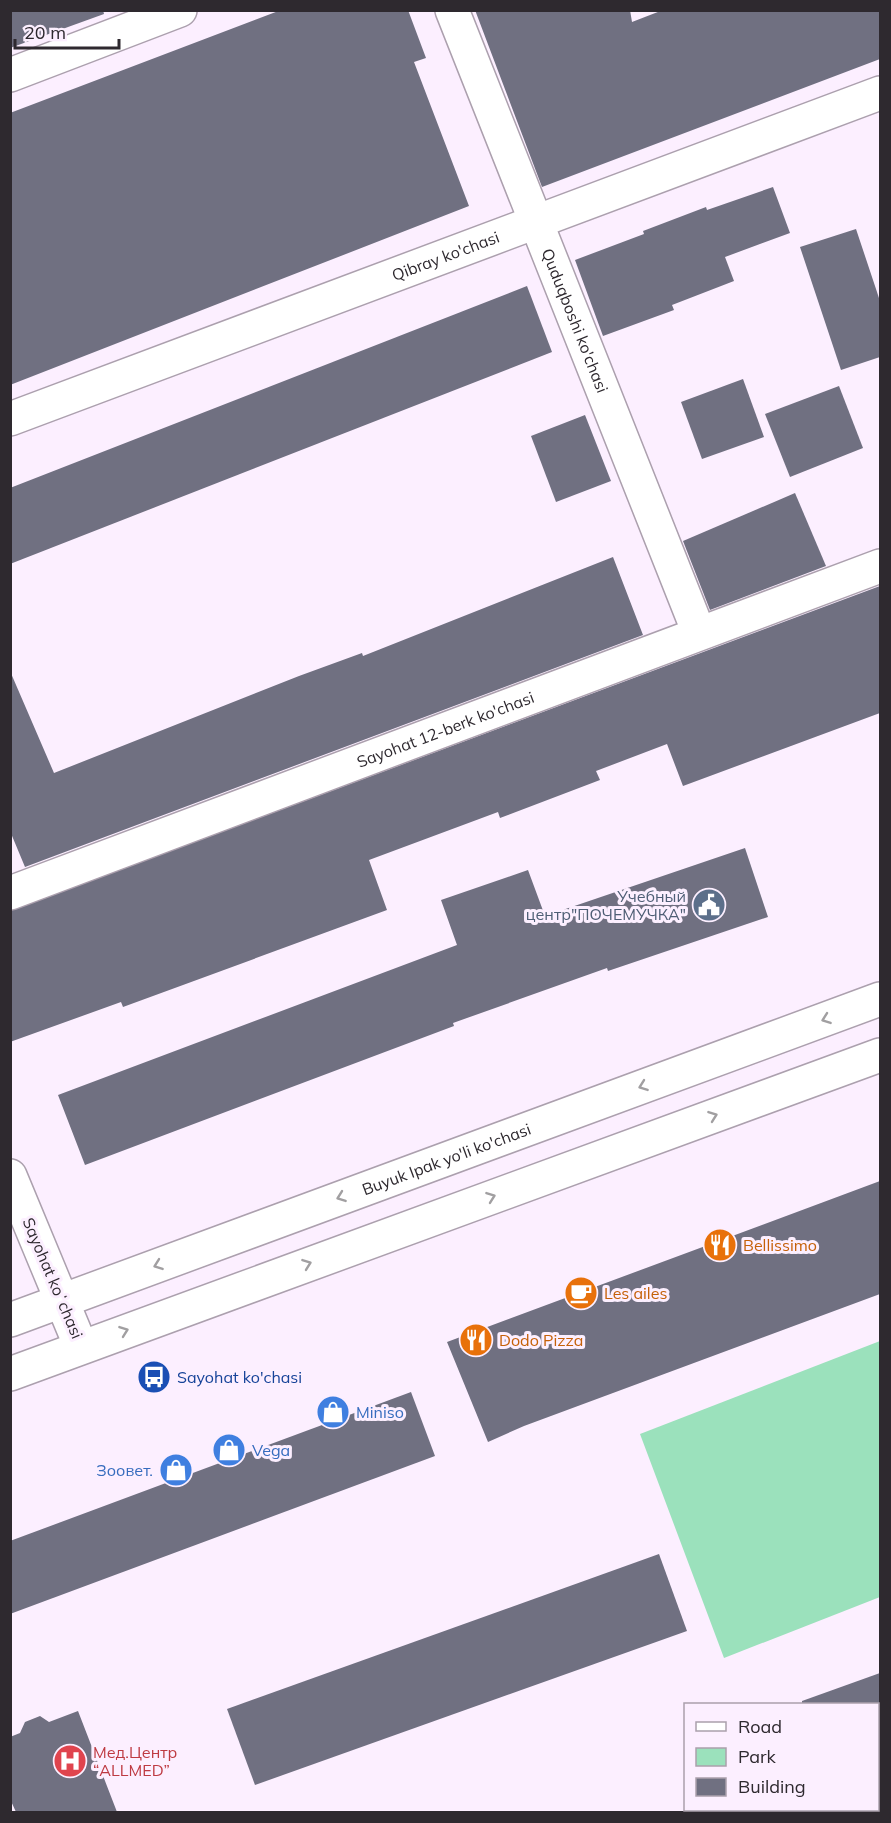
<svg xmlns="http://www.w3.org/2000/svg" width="891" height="1823" viewBox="0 0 891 1823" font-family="Mulish,sans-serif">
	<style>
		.green { fill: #9be1bc }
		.building { fill: #707081 }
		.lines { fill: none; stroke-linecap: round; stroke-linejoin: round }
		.minor-casing { stroke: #aca0ae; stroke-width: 36 }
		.tertiary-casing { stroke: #aca0ae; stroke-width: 36 }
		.secondary-casing { stroke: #aca0ae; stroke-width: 36 }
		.minor { stroke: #fff; stroke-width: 33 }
		.tertiary { stroke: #fff; stroke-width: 33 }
		.secondary { stroke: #fff; stroke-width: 33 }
		.oneway { stroke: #a19fa1 }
		.labels { text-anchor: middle; stroke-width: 6; stroke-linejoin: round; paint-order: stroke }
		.street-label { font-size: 16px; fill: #2e292f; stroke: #fcefff }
		.service-label { font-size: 16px; fill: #4e5e75; stroke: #fcefff; text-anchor: end }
		.food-label { font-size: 16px; fill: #c56008; stroke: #fcefff; text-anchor: start }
		.transit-label { font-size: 16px; fill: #164399; stroke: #fcefff; text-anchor: start }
		.shop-label { font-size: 16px; fill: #366cbe; stroke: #fcefff; text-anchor: start }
		.health-label { font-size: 16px; fill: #be3a42; stroke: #fcefff; text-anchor: start }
	</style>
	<rect width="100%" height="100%" fill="#fcefff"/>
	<path class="green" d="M880 1341V1597L724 1658 640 1434Z"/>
	<g class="building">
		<path d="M10 10H103L104 14 10 48Z"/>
		<path d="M281 10H408L426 58 414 62 469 206 10 385V113Z"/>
		<path d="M475 10H630L632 22 663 10H880V59L542 187Z"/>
		<path d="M773 187 790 233 725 257 734 281 672 305 674 310 603 336 575 260 644 234 643 231 706 207 707 210Z"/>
		<path d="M856 229 880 301V357L841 370 800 247Z"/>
		<path d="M527 286 552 352 10 564V488Z"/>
		<path d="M743 379 764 437 702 459 681 402Z"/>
		<path d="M839 386 863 448 790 477 765 414Z"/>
		<path d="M585 415 611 481 556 502 531 436Z"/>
		<path d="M795 493 826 566 710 610 683 541Z"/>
		<path d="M613 557 643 635 25 867 10 831V671L54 773 299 676 362 653 363 656Z"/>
		<path d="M880 586V713L683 786 667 744 596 771 600 780 500 818 498 812 369 860 387 910 123 1007 121 1002 10 1042V911Z"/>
		<path d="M745 848 768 917 608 971 607 968 453 1023 454 1026 85 1165 58 1095 457 945 441 900 528 870 545 916Z"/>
		<path d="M880 1181V1294L524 1426 488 1442 447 1342Z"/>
		<path d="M411 1392 435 1456 10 1614V1541Z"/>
		<path d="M659 1554 687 1631 255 1785 227 1709Z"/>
		<path d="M880 1673V1704H802V1701Z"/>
		<path d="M78 1711 117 1812H16L10 1799V1737L20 1733 25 1722 40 1716 49 1722Z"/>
	</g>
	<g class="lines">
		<defs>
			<g id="minor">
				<path id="s1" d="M452 10 699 633"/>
				<path d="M10 75 180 10"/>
				<path id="s2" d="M10 419 880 93"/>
				<path id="s3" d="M10 893 880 566"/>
			</g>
			<path id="tertiary" d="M10 1176 81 1347"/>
			<g id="secondary">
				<path id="s4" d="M10 1320 880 999"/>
				<path d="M10 1374 880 1055"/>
			</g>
		</defs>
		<use href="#minor" class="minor-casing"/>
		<use href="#tertiary" class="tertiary-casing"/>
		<use href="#secondary" class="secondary-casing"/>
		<use href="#minor" class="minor"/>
		<use href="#tertiary" class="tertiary"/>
		<use href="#secondary" class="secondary"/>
	</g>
	<defs><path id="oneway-chevron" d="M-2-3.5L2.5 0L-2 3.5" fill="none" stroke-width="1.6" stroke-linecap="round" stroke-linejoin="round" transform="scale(1.5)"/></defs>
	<g class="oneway">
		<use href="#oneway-chevron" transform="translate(826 1019) rotate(160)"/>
		<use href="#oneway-chevron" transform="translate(643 1086) rotate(160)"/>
		<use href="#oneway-chevron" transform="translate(713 1116) rotate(-20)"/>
		<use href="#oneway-chevron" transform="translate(341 1197) rotate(160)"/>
		<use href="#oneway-chevron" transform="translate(491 1197) rotate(-20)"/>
		<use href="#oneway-chevron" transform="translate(307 1264) rotate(-20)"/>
		<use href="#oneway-chevron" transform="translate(158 1265) rotate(160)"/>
		<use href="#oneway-chevron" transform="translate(124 1331) rotate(-20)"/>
	</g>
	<defs>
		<symbol id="civic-disc" viewBox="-11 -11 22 22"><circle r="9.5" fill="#5c6f8a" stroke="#fcefff"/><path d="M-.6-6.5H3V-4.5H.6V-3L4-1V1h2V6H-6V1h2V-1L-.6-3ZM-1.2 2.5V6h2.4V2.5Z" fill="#fff"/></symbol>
		<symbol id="restaurant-disc" viewBox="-11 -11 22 22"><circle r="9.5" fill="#e8710a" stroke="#fcefff"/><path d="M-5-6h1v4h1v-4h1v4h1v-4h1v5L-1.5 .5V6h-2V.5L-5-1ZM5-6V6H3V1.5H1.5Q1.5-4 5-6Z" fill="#fff"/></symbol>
		<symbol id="cafe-disc" viewBox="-11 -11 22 22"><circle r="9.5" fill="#e8710a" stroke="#fcefff"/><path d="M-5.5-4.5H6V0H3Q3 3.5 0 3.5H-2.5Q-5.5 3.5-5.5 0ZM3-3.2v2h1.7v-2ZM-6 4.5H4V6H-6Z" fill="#fff"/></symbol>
		<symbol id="bus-disc" viewBox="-11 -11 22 22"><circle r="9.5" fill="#1a4fb4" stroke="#fcefff"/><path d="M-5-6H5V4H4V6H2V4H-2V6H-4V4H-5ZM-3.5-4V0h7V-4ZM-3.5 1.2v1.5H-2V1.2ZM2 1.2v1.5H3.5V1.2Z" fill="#fff"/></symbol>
		<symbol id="shop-disc" viewBox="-11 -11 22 22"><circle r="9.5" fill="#3f7fe0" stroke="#fcefff"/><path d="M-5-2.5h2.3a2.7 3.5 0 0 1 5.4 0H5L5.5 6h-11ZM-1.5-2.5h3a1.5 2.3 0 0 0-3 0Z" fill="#fff"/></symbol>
		<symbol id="hospital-disc" viewBox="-11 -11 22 22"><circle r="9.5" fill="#e0444e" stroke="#fcefff"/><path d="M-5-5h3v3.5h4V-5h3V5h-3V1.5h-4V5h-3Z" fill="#fff"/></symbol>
	</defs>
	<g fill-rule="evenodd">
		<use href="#civic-disc" x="690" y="886" width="38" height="38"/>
		<use href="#restaurant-disc" x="701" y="1226" width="38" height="38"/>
		<use href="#cafe-disc" x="562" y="1274" width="38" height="38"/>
		<use href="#restaurant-disc" x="457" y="1321" width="38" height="38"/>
		<use href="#bus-disc" x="135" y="1358" width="38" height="38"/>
		<use href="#shop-disc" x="314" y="1393" width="38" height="38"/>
		<use href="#shop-disc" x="210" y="1431" width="38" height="38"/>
		<use href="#shop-disc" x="157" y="1451" width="38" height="38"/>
		<use href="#hospital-disc" x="51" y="1742" width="38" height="38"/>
	</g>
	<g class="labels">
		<g class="street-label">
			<text dy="6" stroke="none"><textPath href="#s2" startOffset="465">Qibray ko'chasi</textPath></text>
			<text dy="6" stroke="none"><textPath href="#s1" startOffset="334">Quduqboshi ko'chasi</textPath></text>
			<text dy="6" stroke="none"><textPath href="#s3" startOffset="465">Sayohat 12-berk ko'chasi</textPath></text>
			<text dy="6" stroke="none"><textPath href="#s4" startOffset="465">Buyuk Ipak yo'li ko'chasi</textPath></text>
			<text transform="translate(53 1278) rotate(67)" y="6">Sayohat koʻchasi</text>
		</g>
		<g class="service-label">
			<text x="686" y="902">Учебный<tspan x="686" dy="18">центр"ПОЧЕМУЧКА"</tspan></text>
		</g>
		<g class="food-label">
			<text x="743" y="1251">Bellissimo</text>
			<text x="604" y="1299">Les ailes</text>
			<text x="499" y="1346">Dodo Pizza</text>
		</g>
		<g class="transit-label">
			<text x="177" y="1383">Sayohat ko'chasi</text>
		</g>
		<g class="shop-label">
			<text x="356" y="1418">Miniso</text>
			<text x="252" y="1456">Vega</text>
			<text x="153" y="1476" text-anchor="end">Зоовет.</text>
		</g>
		<g class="health-label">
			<text x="93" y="1758">Мед.Центр<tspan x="93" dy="18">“ALLMED”</tspan></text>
		</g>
	</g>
	<rect width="891" height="1823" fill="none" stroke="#2e292f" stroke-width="24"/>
	<rect x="684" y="1703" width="195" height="108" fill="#fcefff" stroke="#aaa0ac" stroke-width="1.5"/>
	<rect x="696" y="1722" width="30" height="9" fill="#ffffff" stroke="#aaa0ac" stroke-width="1.5"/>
	<text x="738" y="1733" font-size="18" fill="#2e292f">Road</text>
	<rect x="696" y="1748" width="30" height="18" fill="#9be1bc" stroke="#aaa0ac" stroke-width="1.5"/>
	<text x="738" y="1763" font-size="18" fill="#2e292f">Park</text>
	<rect x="696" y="1778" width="30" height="18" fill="#707081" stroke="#aaa0ac" stroke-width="1.5"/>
	<text x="738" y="1793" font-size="18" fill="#2e292f">Building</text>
	<path d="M15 39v9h104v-9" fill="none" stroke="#2e292f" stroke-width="3"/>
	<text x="24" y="39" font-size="18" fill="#2e292f" stroke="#fcefff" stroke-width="4.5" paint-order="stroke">20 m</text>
</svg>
